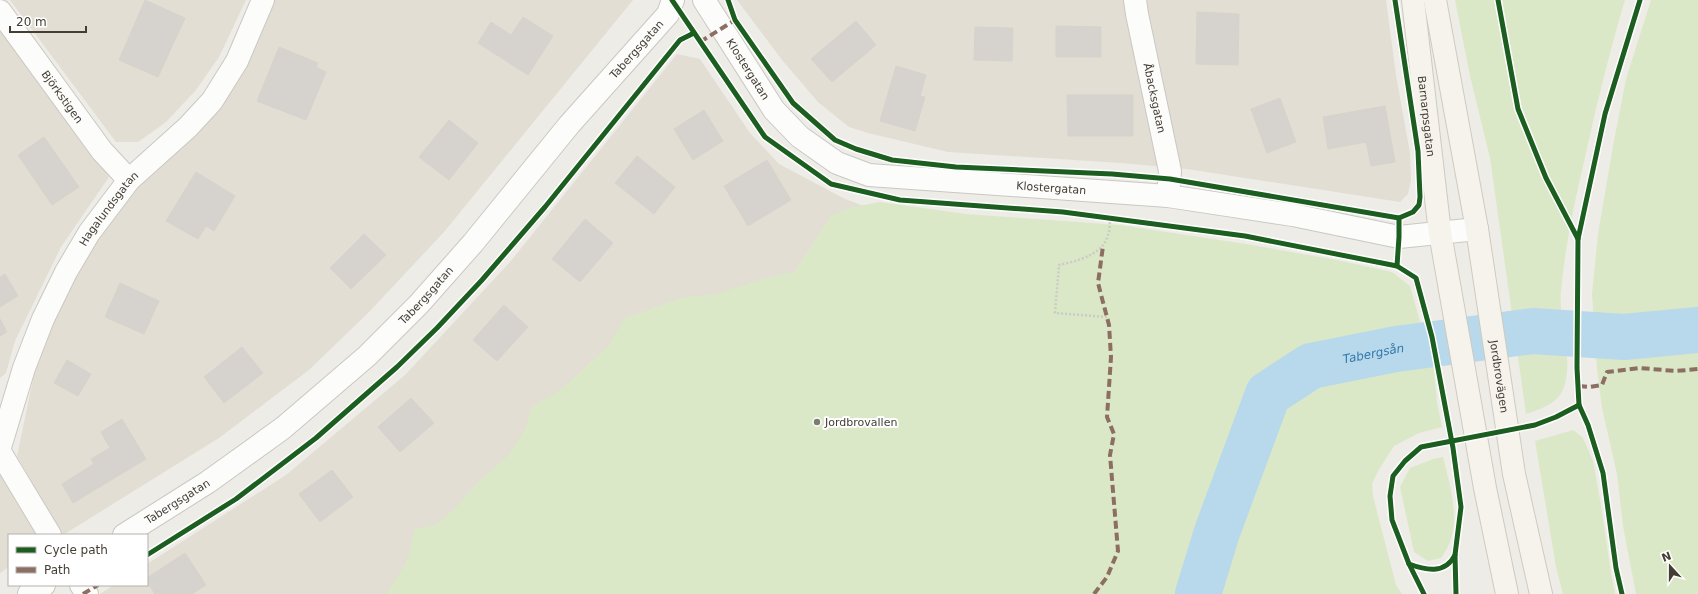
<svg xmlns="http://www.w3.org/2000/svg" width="1698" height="594" viewBox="0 0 1698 594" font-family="'DejaVu Sans',sans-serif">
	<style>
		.residential { fill: #e2ded4 }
		.green { fill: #dbe8c7 }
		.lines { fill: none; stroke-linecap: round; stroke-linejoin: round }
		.river { stroke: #b8d8eb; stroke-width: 46 }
		.building { fill: #d6d3ce; stroke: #d6d3cd }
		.street-casing { stroke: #cac8c3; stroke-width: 24 }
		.secondary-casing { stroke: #cfcabf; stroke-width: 24 }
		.path { stroke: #cccac6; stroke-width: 2.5; stroke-dasharray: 2 2; stroke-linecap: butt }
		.street { stroke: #fcfcfb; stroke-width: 22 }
		.secondary { stroke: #f6f3ed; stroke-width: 22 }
		.quiet { stroke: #8d6e63; stroke-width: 4; stroke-dasharray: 8 4; stroke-linecap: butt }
		.cycleway-casing { stroke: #fff; stroke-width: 8 }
		.cycleway { stroke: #1b5e20; stroke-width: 5 }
		.poi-dot { fill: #7f7a73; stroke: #fff; stroke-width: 1.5 }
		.labels { text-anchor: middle; stroke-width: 4; stroke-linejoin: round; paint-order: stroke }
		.street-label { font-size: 11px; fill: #433d34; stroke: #fff }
		.poi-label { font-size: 11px; fill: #433d34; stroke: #fff; text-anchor: start }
		.water-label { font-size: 12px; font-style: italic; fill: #3279ab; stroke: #fff }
	</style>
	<rect width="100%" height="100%" fill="#eeece7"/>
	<g class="residential">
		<path d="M10 0H246L219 57 196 90 166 122 138 142H116Z"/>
		<path d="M273 0H633L444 232 370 311 309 370 219 438 63 535 17 456 36 365 59 309 93 247 137 185 200 131 244 62Z"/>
		<path d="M737 0H1386L1396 75 1410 153 1411 180 1408 194 1400 202 1187 169 1121 163 948 152 868 133 849 127 818 102 782 60Z"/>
		<path d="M0 26 111 174 61 247 15 341 6 373 0 378Z"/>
		<path d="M677 54 700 59 750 133 779 164 845 199 864 206 849 233 398 594H100L114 585H147V564L286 475 405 375 510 262Z"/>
		<path d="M0 475 37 535H9V567L0 573Z"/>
	</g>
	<g class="green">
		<path d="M1455 0H1625C1609 54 1596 107 1584 162 1574 204 1565 247 1561 291 1558 323 1574 356 1564 387 1559 403 1541 409 1526 414L1490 158 1470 76Z"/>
		<path d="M1651 0H1698V594H1636L1623 526 1617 474 1602 408 1597 369 1592 294 1598 234 1613 146 1626 79Z"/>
		<path d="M880 202 966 214 1120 225 1246 244 1337 260 1392 272 1410 286 1434 370 1437 402 1442 427 1419 433 1394 446 1378 471 1372 484 1373 496 1396 585 1402 594H386C401 571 413 558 413 530L435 525 455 509 475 485 508 456 526 427 531 408 563 388 607 347 625 318 681 298 716 294 765 278 794 272 832 215 853 207Z"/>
		<path d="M1573 430 1583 438 1593 461 1601 505 1611 573 1615 594H1563L1556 567 1535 441Z"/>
		<path d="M1443 457C1451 490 1464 528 1441 558L1428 561 1414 552 1400 487 1410 468 1433 459Z"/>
	</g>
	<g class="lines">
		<path class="river" id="s1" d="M1198 594 1217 532 1268 394 1311 366 1396 349 1533 331 1624 337 1698 330"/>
	</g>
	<g class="building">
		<path d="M145 0 185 18 158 77 119 60Z"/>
		<path d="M1197 12 1239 14 1238 65 1196 64Z"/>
		<path d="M523 17 553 36 528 75 478 43 491 22 511 35Z"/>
		<path d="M856 21 876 45 832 82 811 59Z"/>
		<path d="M1056 26 1101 27V57H1056Z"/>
		<path d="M975 27 1013 28 1012 61 974 60Z"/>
		<path d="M279 47 318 63 316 67 326 72 306 120 257 101Z"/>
		<path d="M896 66 926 75 920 96 925 97 915 131 880 121Z"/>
		<path d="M1067 95H1133V136H1068Z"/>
		<path d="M1280 98 1296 142 1267 153 1251 109Z"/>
		<path d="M1385 106 1395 162 1371 166 1366 142 1328 149 1323 117Z"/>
		<path d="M704 110 723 141 693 160 674 129Z"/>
		<path d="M449 120 478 143 449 180 419 157Z"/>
		<path d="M44 137 79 187 52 205 18 155Z"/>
		<path d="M637 156 675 187 654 214 615 183Z"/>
		<path d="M767 160 791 200 748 226 724 186Z"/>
		<path d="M196 172 235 196 214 231 206 226 198 239 166 221Z"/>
		<path d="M585 219 613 243 580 282 552 259Z"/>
		<path d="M364 234 386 255 351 289 330 268Z"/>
		<path d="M5 274 18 296 0 307V277Z"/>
		<path d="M120 283 159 301 144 334 105 317Z"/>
		<path d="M504 305 528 327 497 361 473 340Z"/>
		<path d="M0 319 7 332 0 336Z"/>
		<path d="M242 347 263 373 224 403 204 377Z"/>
		<path d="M67 360 91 374 78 396 54 383Z"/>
		<path d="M411 398 434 423 400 452 378 427Z"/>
		<path d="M122 419 146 459 73 503 62 484 94 464 91 459 110 448 101 432Z"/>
		<path d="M332 470 353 497 320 522 299 494Z"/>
		<path d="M185 553 206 585 192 594H155L147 582V578Z"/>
	</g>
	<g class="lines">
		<defs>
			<g id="street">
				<path id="s2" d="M704 0 774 110 800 137 837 163 869 175 1168 196 1293 215 1399 237 1477 229"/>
				<path id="s3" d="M1135 0 1137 14 1170 171 1168 196"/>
				<path id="s4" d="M0 11 102 151 129 180"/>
				<path id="s5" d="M0 447 24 368 43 319 66 272 89 233 129 180 188 127 212 101 237 61 263 0"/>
				<path d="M0 452 50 535"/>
				<path id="s6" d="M124 535 208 482 283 428 367 356 419 304 473 243 569 125 668 14 673 0"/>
				<path d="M81 585 87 594"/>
				<path d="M29 594 44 585"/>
			</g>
			<g id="secondary">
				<path id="s7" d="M1413 0 1440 233 1485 488 1507 594"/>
				<path id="s8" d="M1435 0 1477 229 1514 474 1541 594"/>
			</g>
		</defs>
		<use href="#street" class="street-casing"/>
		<use href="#secondary" class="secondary-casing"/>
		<path class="path" d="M1107 317 1055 313 1059 265C1077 261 1103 255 1108 235 1110 230 1110 222 1110 216"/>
		<use href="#street" class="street"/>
		<use href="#secondary" class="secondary"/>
		<g class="quiet">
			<path d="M700 42 735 20"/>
			<path d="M1579 386 1590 387 1602 385 1607 372 1639 368 1676 371 1698 369"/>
			<path d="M83 594 98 585"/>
			<path d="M1094 594 1107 577 1118 551 1110 455 1114 434 1107 417 1111 357 1109 325 1098 283 1103 246"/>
		</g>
		<defs>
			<g id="cycleway">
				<path d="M672 0 765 137 831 184 900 200 1063 212 1245 236 1397 266 1416 278 1432 337 1453 448 1461 507 1455 555 1456 594"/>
				<path d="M728 0 735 20 793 103 835 140 856 149 892 160 956 167 1112 174 1170 179 1399 218"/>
				<path d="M1395 0 1418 151 1420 197 1419 205 1413 212 1399 218V237L1397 266"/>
				<path d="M1498 0 1518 109 1546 178 1578 239 1577 368 1579 405 1588 425 1603 473 1616 568 1622 594"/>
				<path d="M1578 239 1605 114 1640 0"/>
				<path d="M147 555 236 499 316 438 397 367 437 328 482 280 545 207 680 40 694 33"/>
				<path d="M1409 564C1425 570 1445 575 1455 555"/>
				<path d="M1424 594 1409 564 1392 520 1390 496 1393 476 1405 461 1421 447 1535 425 1556 417 1579 405"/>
			</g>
		</defs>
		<use href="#cycleway" class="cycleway-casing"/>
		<use href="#cycleway" class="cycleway"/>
	</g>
	<circle class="poi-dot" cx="817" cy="422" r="4"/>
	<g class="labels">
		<g class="street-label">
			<text dy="4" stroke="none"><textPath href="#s6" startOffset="711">Tabergsgatan</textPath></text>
			<text dy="4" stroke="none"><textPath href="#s2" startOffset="82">Klostergatan</textPath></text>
			<text dy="4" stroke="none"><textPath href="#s4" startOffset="106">Björkstigen</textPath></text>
			<text dy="4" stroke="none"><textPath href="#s3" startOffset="100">Åbacksgatan</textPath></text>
			<text dy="4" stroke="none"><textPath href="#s7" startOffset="117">Barnarpsgatan</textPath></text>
			<text dy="4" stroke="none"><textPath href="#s2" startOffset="430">Klostergatan</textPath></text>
			<text dy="4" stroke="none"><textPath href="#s5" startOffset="264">Hagalundsgatan</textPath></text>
			<text dy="4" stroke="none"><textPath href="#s6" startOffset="387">Tabergsgatan</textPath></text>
			<text dy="4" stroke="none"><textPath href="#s8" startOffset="382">Jordbrovägen</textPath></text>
			<text dy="4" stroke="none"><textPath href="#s6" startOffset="63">Tabergsgatan</textPath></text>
		</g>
		<g class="poi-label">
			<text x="825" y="426">Jordbrovallen</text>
		</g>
		<g class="water-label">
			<text dy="4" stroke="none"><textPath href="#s1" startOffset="327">Tabergsån</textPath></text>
		</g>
	</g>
	<rect x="8" y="534" width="140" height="52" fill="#ffffff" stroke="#b4b1ae"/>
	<rect x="16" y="547" width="20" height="6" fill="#1b5e20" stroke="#b4b1ae"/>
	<text x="44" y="554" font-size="12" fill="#433d34">Cycle path</text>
	<rect x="16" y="567" width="20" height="6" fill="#8d6e63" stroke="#b4b1ae"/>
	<text x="44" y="574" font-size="12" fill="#433d34">Path</text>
	<g transform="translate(1670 566) rotate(339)" stroke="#ffffff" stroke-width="3" paint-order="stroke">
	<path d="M0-3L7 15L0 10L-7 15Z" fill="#433d34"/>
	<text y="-6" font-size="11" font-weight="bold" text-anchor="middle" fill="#433d34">N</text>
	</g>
	<path d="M10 26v6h76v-6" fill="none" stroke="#433d34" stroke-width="2"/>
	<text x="16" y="26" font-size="12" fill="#433d34" stroke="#ffffff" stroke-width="3" paint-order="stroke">20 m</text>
</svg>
